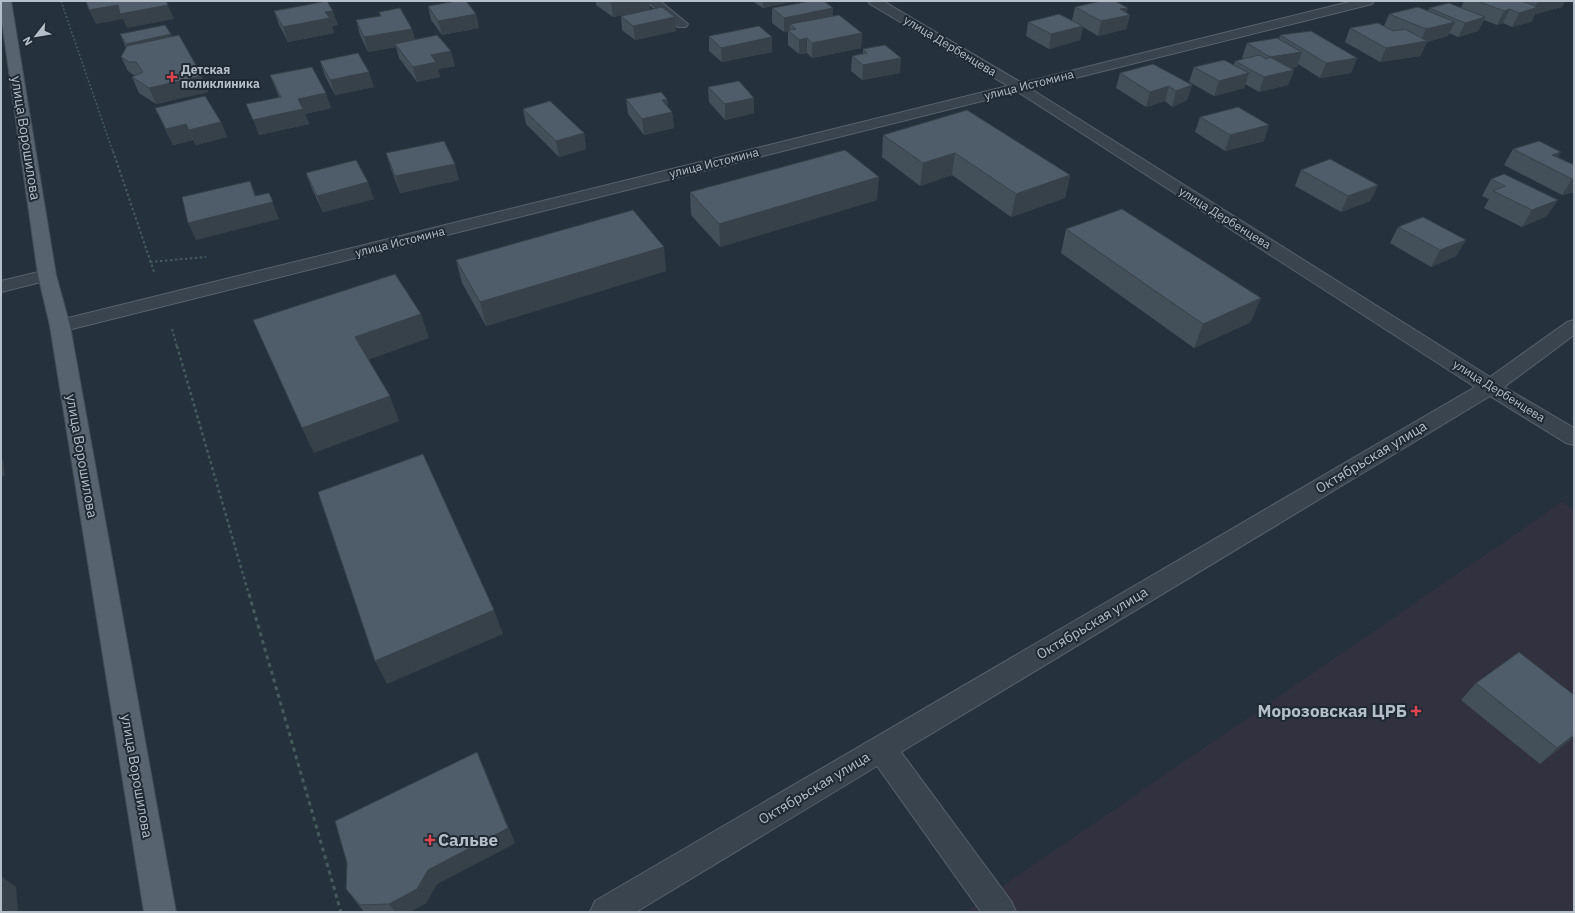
<svg xmlns="http://www.w3.org/2000/svg" width="1575" height="913" viewBox="0 0 1575 913" font-family="'IBM Plex Sans',sans-serif">
	<style>
		.medical { fill: #31313f }
		.lines { fill: none; stroke-linecap: round; stroke-linejoin: round }
		.minor-casing { stroke: #57626c; stroke-width: 2 }
		.major-casing { stroke: #424d57; stroke-width: 2 }
		.path-far3 { stroke: #455b5b; stroke-width: 1.5; stroke-dasharray: 2 2; stroke-linecap: butt }
		.path-far2 { stroke: #455b5b; stroke-width: 2; stroke-dasharray: 2.5 2.5; stroke-linecap: butt }
		.path-far1 { stroke: #455b5b; stroke-width: 2.5; stroke-dasharray: 3 3; stroke-linecap: butt }
		.path { stroke: #455b5b; stroke-width: 3; stroke-dasharray: 4 4; stroke-linecap: butt }
		.minor { fill: #39444e; fill-rule: evenodd }
		.major { fill: #57636e; fill-rule: evenodd }
		.wall { fill: #43505a }
		.shaded-wall { fill: #37414a }
		.building { fill: #4e5d69; stroke: #37414a }
		.health-dot { fill: #e0444e; stroke: #1e2933; stroke-width: 1.5 }
		.labels { text-anchor: middle; stroke-width: 4; stroke-linejoin: round; paint-order: stroke }
		.far-street-label { font-size: 12px; fill: #b5bfc9; stroke: #1e2933 }
		.far-poi-label { font-size: 12px; font-weight: bold; fill: #b5bfc9; stroke: #1e2933; text-anchor: start }
		.street-label { font-size: 14px; fill: #b5bfc9; stroke: #1e2933 }
		.near-poi-label { font-size: 17px; font-weight: bold; fill: #b5bfc9; stroke: #1e2933; text-anchor: end }
	</style>
	<rect width="100%" height="100%" fill="#25323e"/>
	<path class="medical" d="M1562 502 1574 510V912H965Z"/>
	<g class="lines">
		<defs>
			<g id="minor">
				<path d="M646 1H660L688 24 686 27H678Z"/>
				<path d="M868 1H883L1022 83 1353 1H1374L1372 4 1031 89 1490 377 1567 322 1574 320V335L1504 387 1574 428V445L1566 443 1490 396 901 752 1011 901 1016 912H981L877 766 636 912H590L595 901 1475 387 1018 92 60 332 53 330 50 326 53 322 60 320 1008 86 870 4Z"/>
				<path d="M47 270 53 271 56 275 53 279 1 292V281Z"/>
			</g>
			<path id="major" d="M1 1H11L56 275 70 326 176 912H144L50 326 38 275 1 15Z"/>
		</defs>
		<use href="#minor" class="minor-casing"/>
		<use href="#major" class="major-casing"/>
		<path class="path-far3" d="M61 1 113 152"/>
		<g class="path-far2">
			<path d="M113 151 154 272"/>
			<path d="M150 262 206 257"/>
			<path d="M172 329 177 347"/>
		</g>
		<path class="path-far1" d="M177 346 249 595"/>
		<path class="path" d="M249 594 341 912"/>
		<use href="#minor" class="minor"/>
		<use href="#major" class="major"/>
	</g>
	<g class="wall">
		<path d="M596 1H649L650 9 613 17 596 5Z"/>
		<path d="M752 1H796L763 8Z"/>
		<path d="M1464 1H1565L1562 7 1535 14 1531 22 1512 27 1503 23 1497 25 1484 20 1478 31 1458 37 1449 33 1448 36 1427 42 1420 56 1380 62 1345 42 1350 28 1384 26 1389 14 1428 11 1429 8 1461 7Z"/>
		<path d="M428 6 476 14 479 28 442 35 431 20Z"/>
		<path d="M1075 7 1127 13 1130 15 1126 29 1098 36 1083 27 1080 40 1049 49 1026 36 1028 22 1072 20Z"/>
		<path d="M772 8 833 16 862 33 861 48 812 58 807 53 799 54 788 45V31L784 32 772 23Z"/>
		<path d="M274 11 338 25 332 26 334 33 288 42 279 25Z"/>
		<path d="M379 12 412 29 415 40 455 66 438 69 440 77 417 82 399 58 396 47 368 52 360 35 356 20 380 16Z"/>
		<path d="M621 16 675 17 676 31 635 40 622 30Z"/>
		<path d="M120 34H171L172 37 202 76 208 92 156 104 139 93 132 77 135 76 128 71 121 57 126 48Z"/>
		<path d="M1280 35 1357 58 1351 73 1320 78 1298 64 1297 67 1290 68 1294 70 1288 85 1259 92 1245 84 1244 88 1214 96 1189 82 1194 67 1234 65 1235 61 1243 59 1242 58 1247 43 1279 39Z"/>
		<path d="M709 36 772 52 722 62 709 51Z"/>
		<path d="M863 49 900 73 862 80 851 71 852 56 863 54Z"/>
		<path d="M320 61 374 87 335 95 325 76Z"/>
		<path d="M1120 73 1192 85 1187 100 1172 107 1165 101 1146 107 1116 88Z"/>
		<path d="M270 75 331 108 305 114 309 124 259 135 279 97Z"/>
		<path d="M708 87 754 113 725 120 709 102Z"/>
		<path d="M626 99H667L668 107 672 112 674 128 644 135 628 114Z"/>
		<path d="M155 108 221 122 227 137 196 145 193 140 173 145Z"/>
		<path d="M523 109 584 133 586 149 559 157 526 124Z"/>
		<path d="M1200 117 1264 141 1225 151 1195 132Z"/>
		<path d="M883 135 1070 175 1065 198 1011 217 952 175 920 186 882 157Z"/>
		<path d="M1513 149 1558 157 1574 165V192L1562 195 1504 165Z"/>
		<path d="M386 153 459 180 400 193 391 169Z"/>
		<path d="M1301 170 1378 185 1370 201 1341 212 1295 186Z"/>
		<path d="M306 173 374 199 323 212 312 189Z"/>
		<path d="M1504 174 1547 216 1522 227 1484 208 1489 199 1482 196 1491 179Z"/>
		<path d="M690 192 877 200 720 247 691 215Z"/>
		<path d="M1398 227 1456 256 1431 267 1390 243Z"/>
		<path d="M1066 229 1251 322 1194 348 1061 253Z"/>
		<path d="M456 260 666 271 486 326 462 283Z"/>
		<path d="M1476 683 1574 737 1540 764 1461 700Z"/>
		<path d="M484 768 515 843 437 884 426 903 410 912H364L346 889Z"/>
	</g>
	<g class="shaded-wall">
		<path d="M166 1 174 19 127 28 123 19 96 24 89 10 118 5Z"/>
		<path d="M621 1H649L650 9 613 17 611 3Z"/>
		<path d="M763 1H796L763 8Z"/>
		<path d="M1538 1H1565L1562 7 1535 14 1531 22 1512 27 1519 13 1534 9Z"/>
		<path d="M833 8V22L796 29 790 24V31L788 30V31L784 32V18Z"/>
		<path d="M1128 8 1126 15H1130L1126 29 1098 36 1101 21 1120 9Z"/>
		<path d="M1510 9 1503 23 1497 25 1504 11Z"/>
		<path d="M333 11 338 25 332 26 334 33 288 42 283 27 325 12Z"/>
		<path d="M476 14 479 28 442 35 438 21Z"/>
		<path d="M675 17 676 31 635 40 633 26Z"/>
		<path d="M1485 17 1478 31 1458 37 1465 23Z"/>
		<path d="M1455 22 1448 36 1427 42 1420 56 1380 62 1386 48 1420 42 1426 29Z"/>
		<path d="M1083 26 1080 40 1049 49 1051 34Z"/>
		<path d="M412 29 416 43 395 44 396 47 368 52 364 37Z"/>
		<path d="M862 33 861 48 812 58V43Z"/>
		<path d="M171 34 177 49 132 59 126 44Z"/>
		<path d="M772 37V52L722 62 721 48Z"/>
		<path d="M807 38V53L799 54V40Z"/>
		<path d="M451 51 455 66 438 69 440 77 417 82 413 67 431 55Z"/>
		<path d="M1302 52 1297 67 1265 72 1270 57Z"/>
		<path d="M901 58 900 73 862 80 863 65Z"/>
		<path d="M1357 58 1351 73 1320 78 1326 63Z"/>
		<path d="M1294 70 1288 85 1259 92 1264 77Z"/>
		<path d="M369 72 374 87 335 95 330 80Z"/>
		<path d="M1249 73 1244 88 1214 96 1219 81Z"/>
		<path d="M202 76 208 92 156 104 149 88Z"/>
		<path d="M1192 85 1187 100 1172 107 1176 91Z"/>
		<path d="M1169 86 1165 101 1146 107 1150 92Z"/>
		<path d="M326 93 331 108 305 114 309 124 259 135 253 120 298 99Z"/>
		<path d="M754 98V113L725 120V104Z"/>
		<path d="M667 99 669 113 672 112 674 128 644 135 642 119 662 100Z"/>
		<path d="M221 122 227 137 196 145 189 130Z"/>
		<path d="M186 124 193 140 173 145 166 129Z"/>
		<path d="M1269 125 1264 141 1225 151 1230 135Z"/>
		<path d="M584 133 586 149 559 157 556 141Z"/>
		<path d="M1561 152 1551 168 1552 155Z"/>
		<path d="M955 153 952 175 920 186 923 163Z"/>
		<path d="M455 164 459 180 400 193 395 176Z"/>
		<path d="M1070 175 1065 198 1011 217 1016 194Z"/>
		<path d="M879 177 877 200 720 247 719 224Z"/>
		<path d="M1572 179H1574V192L1562 195Z"/>
		<path d="M250 181 257 198 269 193 279 219 196 240 188 223 255 196Z"/>
		<path d="M368 182 374 199 323 212 317 196Z"/>
		<path d="M1378 185 1370 201 1341 212 1348 196Z"/>
		<path d="M1558 200 1547 216 1522 227 1532 210Z"/>
		<path d="M1466 240 1456 256 1431 267 1440 250Z"/>
		<path d="M664 247 666 271 486 326 480 302Z"/>
		<path d="M1261 298 1251 322 1194 348 1203 324Z"/>
		<path d="M421 314 429 338 365 361 355 337Z"/>
		<path d="M390 396 399 421 314 453 302 428Z"/>
		<path d="M1 457 3 460 5 476 1 477Z"/>
		<path d="M494 610 503 634 387 684 375 661Z"/>
		<path d="M1574 735V737L1540 764 1557 748Z"/>
		<path d="M477 752 515 843 437 884 426 903 410 912H395L389 904Z"/>
		<path d="M1 876 16 887 18 912H1Z"/>
	</g>
	<g class="building">
		<path d="M86 1H166L168 5 120 14 118 5 89 10Z"/>
		<path d="M327 1 333 11 325 12 330 18 283 27 274 11Z"/>
		<path d="M457 1H466L476 14 438 21 428 6Z"/>
		<path d="M608 1H621L611 3Z"/>
		<path d="M811 1H824L833 8 784 18 772 8Z"/>
		<path d="M1101 1H1115L1128 8 1120 9 1130 15 1101 21 1075 7Z"/>
		<path d="M1478 1H1521L1538 7 1519 13 1510 9 1504 11Z"/>
		<path d="M1449 3 1485 17 1465 23 1429 8Z"/>
		<path d="M662 7 675 17 633 26 621 16Z"/>
		<path d="M1418 7 1455 22 1426 29 1389 14Z"/>
		<path d="M400 8 412 29 364 37 356 20 381 16 379 12Z"/>
		<path d="M1059 14 1083 26 1051 34 1028 22Z"/>
		<path d="M839 15 862 33 812 43 807 38 799 40 788 30 796 29 790 24Z"/>
		<path d="M1378 23 1393 31 1405 29 1427 41 1386 48 1350 28Z"/>
		<path d="M165 25 171 34 126 44 120 34Z"/>
		<path d="M759 26 772 37 721 48 709 36Z"/>
		<path d="M1311 31 1357 58 1326 63 1280 35Z"/>
		<path d="M179 35 202 76 149 88 132 77 143 72 136 62H129L121 57 127 46Z"/>
		<path d="M437 35 451 51 431 55 436 62 413 67 395 44Z"/>
		<path d="M1277 38 1302 52 1270 57 1294 70 1264 77 1235 61 1259 55 1266 59 1270 57 1247 43Z"/>
		<path d="M885 45 901 58 863 65 852 56 867 53 863 49Z"/>
		<path d="M358 53 369 72 330 80 320 61Z"/>
		<path d="M1224 60 1249 73 1219 81 1194 67Z"/>
		<path d="M1153 64 1192 85 1176 91 1169 86 1150 92 1120 73Z"/>
		<path d="M312 67 326 93 298 99 303 109 253 120 246 104 281 97 270 75Z"/>
		<path d="M739 81 754 98 725 104 708 87Z"/>
		<path d="M661 92 667 99 662 100 672 112 642 119 626 99Z"/>
		<path d="M205 96 221 122 189 130 186 124 166 129 155 108Z"/>
		<path d="M550 101 584 133 556 141 523 109Z"/>
		<path d="M1238 107 1269 125 1230 135 1200 117Z"/>
		<path d="M967 110 1070 175 1016 194 955 153 923 163 883 135Z"/>
		<path d="M444 141 455 164 395 176 386 153Z"/>
		<path d="M1539 141 1561 152 1552 155 1574 165V179H1572L1513 149Z"/>
		<path d="M845 150 879 177 719 224 690 192Z"/>
		<path d="M1330 159 1378 185 1348 196 1301 170Z"/>
		<path d="M356 160 368 182 317 196 306 173Z"/>
		<path d="M1504 174 1558 200 1532 210 1493 191 1505 186 1491 179Z"/>
		<path d="M250 181 255 196 269 193 273 202 188 223 182 197Z"/>
		<path d="M1122 209 1261 298 1203 324 1066 229Z"/>
		<path d="M633 210 664 247 480 302 456 260Z"/>
		<path d="M1423 217 1466 240 1440 250 1398 227Z"/>
		<path d="M395 274 421 314 355 337 390 396 302 428 253 320Z"/>
		<path d="M423 454 494 610 375 661 318 492Z"/>
		<path d="M1519 652 1574 695V735L1557 748 1476 683Z"/>
		<path d="M477 752 508 828 428 870 417 889 389 904 360 905 346 889 347 863 335 821Z"/>
	</g>
	<g class="health-dot">
		<path d="M170 71h4v4h4v4h-4v4h-4v-4h-4v-4h4z"/>
		<path d="M1414 705h4v4h4v4h-4v4h-4v-4h-4v-4h4z"/>
		<path d="M428 834h4v4h4v4h-4v4h-4v-4h-4v-4h4z"/>
	</g>
	<g class="labels">
		<g class="far-street-label">
			<text transform="translate(950 46) rotate(31)" y="4">улица Дербенцева</text>
			<text transform="translate(1029 85) rotate(-14)" y="4">улица Истомина</text>
			<text transform="translate(714 163) rotate(-14)" y="4">улица Истомина</text>
			<text transform="translate(1225 218) rotate(32)" y="4">улица Дербенцева</text>
			<text transform="translate(400 242) rotate(-14)" y="4">улица Истомина</text>
			<text transform="translate(1499 391) rotate(32)" y="4">улица Дербенцева</text>
		</g>
		<g class="far-poi-label">
			<text x="181" y="74">Детская<tspan x="181" dy="14">поликлиника</tspan></text>
		</g>
		<g class="street-label">
			<text transform="translate(26 138) rotate(81)" y="5">улица Ворошилова</text>
			<text transform="translate(82 456) rotate(80)" y="5">улица Ворошилова</text>
			<text transform="translate(1371 457) rotate(-31)" y="5">Октябрьская улица</text>
			<text transform="translate(1092 623) rotate(-31)" y="5">Октябрьская улица</text>
			<text transform="translate(137 776) rotate(80)" y="5">улица Ворошилова</text>
			<text transform="translate(814 788) rotate(-31)" y="5">Октябрьская улица</text>
		</g>
		<g class="near-poi-label">
			<text x="1407" y="717">Морозовская ЦРБ</text>
			<text x="438" y="846" text-anchor="start">Сальве</text>
		</g>
	</g>
	<rect width="1575" height="913" fill="none" stroke="#b5bfc9" stroke-width="4"/>
	<g transform="translate(36 36) rotate(239)" stroke="#1e2933" stroke-width="3" paint-order="stroke">
	<path d="M0-3L7 15L0 10L-7 15Z" fill="#b5bfc9"/>
	<text y="-6" font-size="11" font-weight="bold" text-anchor="middle" fill="#b5bfc9">N</text>
	</g>
</svg>
